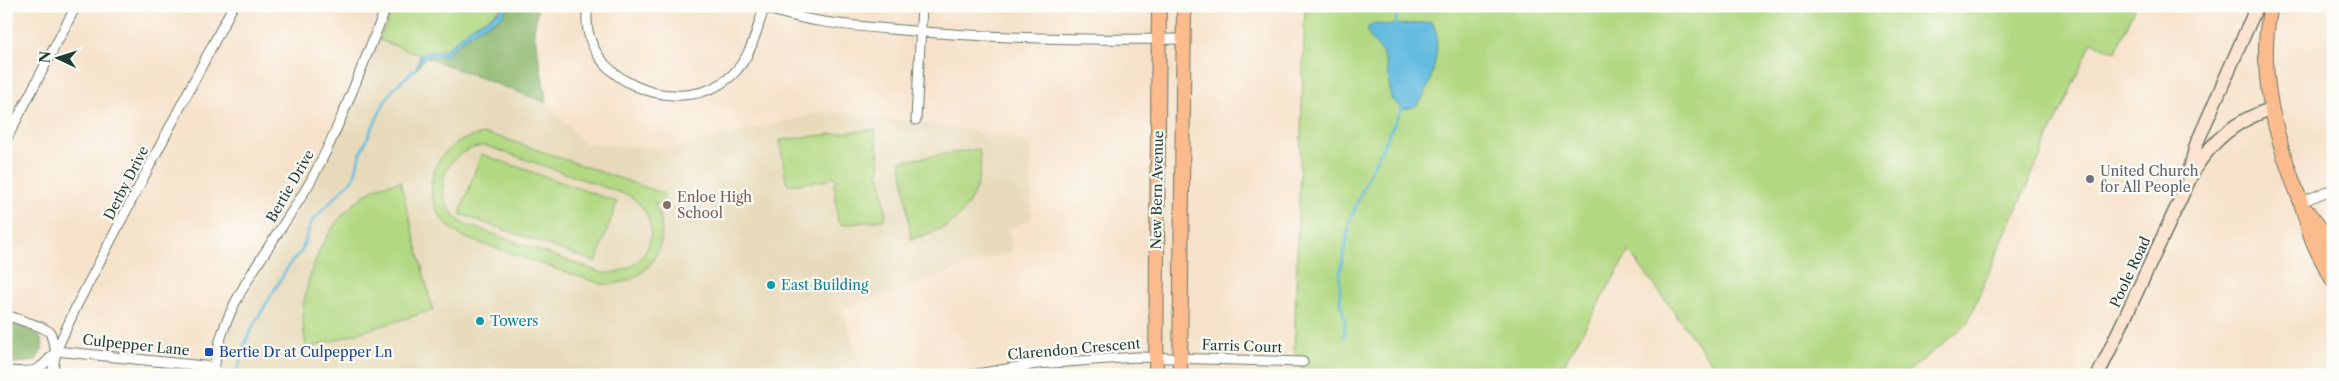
<svg xmlns="http://www.w3.org/2000/svg" width="2339" height="381" viewBox="0 0 2339 381" font-family="'Libre Caslon Text',serif">
	<style>
		.built { fill: #e7daba }
		.green { fill: #b2d882; stroke: #688a5b; fill-rule: evenodd }
		.forest { fill: #8db870; stroke: #567a52 }
		.water { fill: #63bce0; stroke: #417c8a }
		.lines { fill: none; stroke-linecap: round; stroke-linejoin: round }
		.stream { stroke: #63bce0; stroke-width: 2.5 }
		.minor-casing { stroke: #6a7768; stroke-width: 11 }
		.secondary-casing { stroke: #6a7768; stroke-width: 15 }
		.primary-casing { stroke: #6a7768; stroke-width: 16 }
		.minor { stroke: #fff; stroke-width: 9 }
		.secondary { stroke: #fde4d1; stroke-width: 12 }
		.primary { stroke: #fbbb8d; stroke-width: 14 }
		.worship-dot { fill: #6b7280; stroke: #fdfcf7; stroke-width: 2 }
		.education-dot { fill: #8d6e63; stroke: #fdfcf7; stroke-width: 2 }
		.culture-dot { fill: #0f9aa8; stroke: #fdfcf7; stroke-width: 2 }
		.transit-dot { fill: #1a4fb4; stroke: #fdfcf7; stroke-width: 2 }
		.labels { text-anchor: middle; stroke-width: 4.5; stroke-linejoin: round; paint-order: stroke }
		.worship-label { font-size: 14px; fill: #5b616d; stroke: #fdfcf7; text-anchor: start }
		.street-label { font-size: 14px; fill: #1f3d34; stroke: #fdfcf7 }
		.education-label { font-size: 14px; fill: #785e54; stroke: #fdfcf7; text-anchor: start }
		.culture-label { font-size: 14px; fill: #0d838f; stroke: #fdfcf7; text-anchor: start }
		.transit-label { font-size: 14px; fill: #164399; stroke: #fdfcf7; text-anchor: start }
	</style>
	<rect width="100%" height="100%" fill="#fdfcf7"/>
	<filter id="ink" filterUnits="userSpaceOnUse"><feTurbulence type="fractalNoise" baseFrequency=".02" numOctaves="2"/><feDisplacementMap in="SourceGraphic" scale="10" xChannelSelector="R" yChannelSelector="G"/><feConvolveMatrix kernelMatrix="1 2 1 2 8 2 1 2 1" color-interpolation-filters="sRGB"/></filter>
	<filter id="wash" filterUnits="userSpaceOnUse"><feTurbulence type="fractalNoise" baseFrequency=".0096" numOctaves="4" result="noise"/><feDisplacementMap in="SourceGraphic" scale="20" xChannelSelector="R" yChannelSelector="G"/><feGaussianBlur stdDeviation="1.12" result="paint"/><feColorMatrix in="noise" values="0 0 0 0 0 0 0 0 0 0 0 0 0 0 0 0 0 1.4 0 .05"/><feComposite in="paint" operator="in"/></filter>
	<g filter="url(#wash)">
		<rect width="100%" height="100%" fill="#f6e2ca"/>
		<path class="built" d="M379 40 547 103 583 143 671 149 827 111 923 123 1030 142 1032 219 1008 229 1013 250 842 310 864 375H220L224 349 231 326 241 304 312 190 334 147Z"/>
		<g class="green">
			<path d="M394 6H504L449 47C439 52 429 50 420 55L379 40Z"/>
			<path d="M1305 6H2136L2116 52 2092 42 2005 234 1967 324 1904 375H1720L1629 251 1558 375H1304L1294 350Z"/>
			<path d="M875 129 880 170 877 175 881 178 886 215 883 220 843 225 838 222 834 184 837 180 833 176 829 180 789 185 786 182 780 140Z"/>
			<path d="M487 134 503 138 665 194 661 205 654 203C677 244 646 288 601 284L465 238C411 209 425 138 487 134ZM487 146 630 196C669 223 649 275 603 273L462 223C427 196 443 147 487 146Z"/>
			<path d="M979 149C984 173 975 200 957 218 945 229 926 235 911 239L901 161Z"/>
			<path d="M481 154 617 202 596 262 460 214Z"/>
			<path d="M400 181 433 310 306 349C305 337 302 323 303 311 308 263 331 214 374 189 382 185 392 184 400 181Z"/>
		</g>
		<g class="forest">
			<path d="M509 6H538L534 31 547 103 425 57 444 56 473 32 502 17Z"/>
			<path d="M6 322C27 329 57 335 35 361L6 364Z"/>
		</g>
		<g class="water">
			<path d="M504 6H509L502 17 473 32 444 56H426L415 71 420 55 426 52H441L449 47 470 28 501 10Z"/>
			<path d="M1431 22C1445 34 1431 92 1418 104 1413 108 1409 108 1403 109L1392 100C1388 85 1389 66 1382 53 1377 44 1366 38 1368 27L1374 24 1396 25Z"/>
		</g>
		<g class="lines">
			<g class="stream">
				<path d="M1396 27 1397 6"/>
				<path d="M1344 338 1345 323 1340 298V273L1350 220 1371 170 1403 107"/>
				<path d="M237 375 243 348 253 326 291 262 301 252 312 221 354 178 360 154 385 101 394 88 415 69"/>
			</g>
		</g>
	</g>
	<g filter="url(#ink)">
		<g class="lines">
			<defs>
				<g id="minor">
					<path d="M588 6C575 80 680 122 731 76 751 58 756 32 764 8"/>
					<path d="M760 6C806 23 854 26 902 30 996 39 1090 40 1184 39"/>
					<path d="M916 120 922 6"/>
					<path d="M6 140 76 6"/>
					<path d="M2301 202 2333 189"/>
					<path d="M6 315 41 327 50 332 56 351C38 374 34 372 6 371"/>
					<path d="M56 351 214 367"/>
					<path d="M52 375 56 351 77 305 233 6"/>
					<path d="M214 375C217 303 282 236 315 173 343 120 363 62 387 6"/>
					<path d="M971 375 1037 364 1137 357 1303 362"/>
				</g>
				<g id="secondary">
					<path d="M2190 169 2196 145 2257 6"/>
					<path d="M2098 375 2194 170C2213 140 2236 120 2271 109"/>
				</g>
				<g id="primary">
					<path d="M2271 6C2256 72 2276 139 2300 200 2304 212 2307 224 2311 236 2316 252 2326 266 2333 281"/>
					<path d="M2307 211 2323 232 2333 252"/>
					<path d="M1156 375 1159 6"/>
					<path d="M1180 375 1184 6"/>
				</g>
			</defs>
			<use href="#minor" class="minor-casing"/>
			<use href="#secondary" class="secondary-casing"/>
			<use href="#primary" class="primary-casing"/>
			<use href="#minor" class="minor"/>
			<use href="#secondary" class="secondary"/>
			<use href="#primary" class="primary"/>
		</g>
	</g>
	<circle class="worship-dot" cx="2090" cy="179" r="5"/>
	<circle class="education-dot" cx="667" cy="205" r="5"/>
	<g class="culture-dot">
		<circle cx="771" cy="285" r="5"/>
		<circle cx="480" cy="321" r="5"/>
	</g>
	<rect class="transit-dot" x="204" y="347" width="10" height="10" rx="2.5"/>
	<g class="labels">
		<g class="worship-label">
			<text x="2100" y="176">United Church<tspan x="2100" dy="16">for All People</tspan></text>
		</g>
		<g class="street-label">
			<text transform="translate(126 183) rotate(-63)" y="5">Derby Drive</text>
			<text transform="translate(290 186) rotate(-60)" y="5">Bertie Drive</text>
			<text transform="translate(1157 190) rotate(-89)" y="5">New Bern Avenue</text>
			<text transform="translate(2130 272) rotate(-65)" y="5">Poole Road</text>
			<text transform="translate(136 345) rotate(6)" y="5">Culpepper Lane</text>
			<text transform="translate(1242 346) rotate(2)" y="5">Farris Court</text>
			<text transform="translate(1074 349) rotate(-5)" y="5">Clarendon Crescent</text>
		</g>
		<g class="education-label">
			<text x="677" y="202">Enloe High<tspan x="677" dy="16">School</tspan></text>
		</g>
		<g class="culture-label">
			<text x="781" y="290">East Building</text>
			<text x="490" y="326">Towers</text>
		</g>
		<g class="transit-label">
			<text x="219" y="357">Bertie Dr at Culpepper Ln</text>
		</g>
	</g>
	<rect width="2339" height="381" fill="none" stroke="#fdfcf7" stroke-width="25"/>
	<g transform="translate(58 58) rotate(274)" stroke="#fdfcf7" stroke-width="4" paint-order="stroke">
	<path d="M0-4L9 19L0 12L-9 19Z" fill="#1f3d34"/>
	<text y="-8" font-size="14" font-weight="bold" text-anchor="middle" fill="#1f3d34">N</text>
	</g>
</svg>
